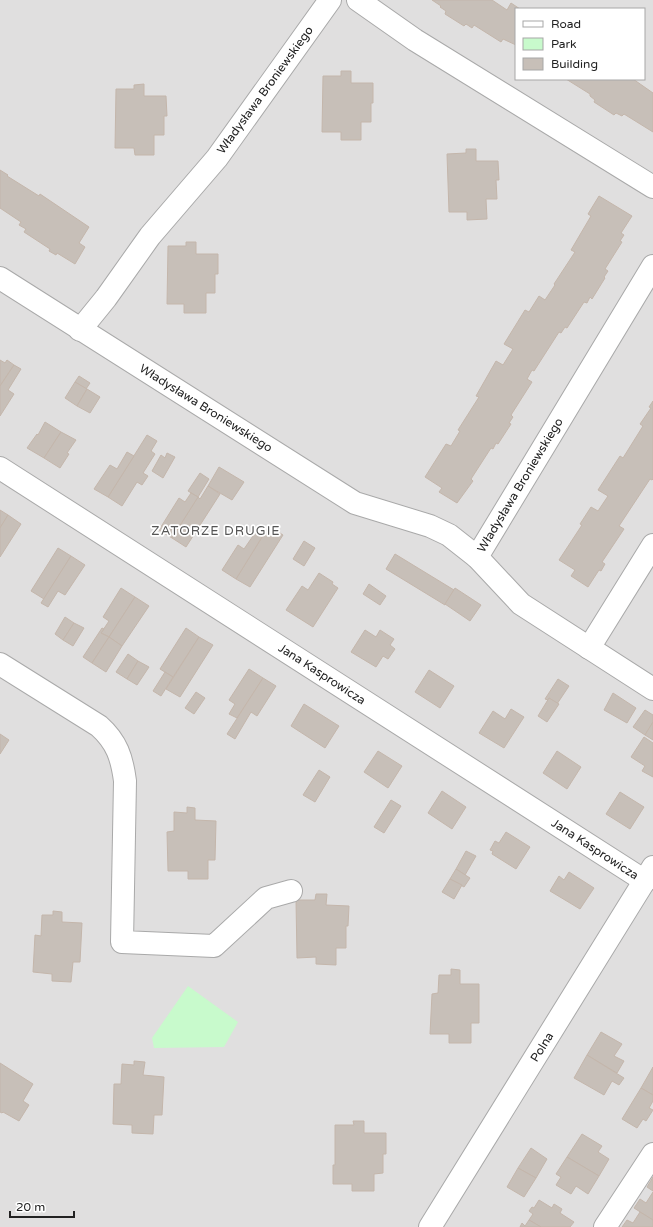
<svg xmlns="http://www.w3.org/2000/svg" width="653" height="1227" viewBox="0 0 653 1227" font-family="'Varela Round',sans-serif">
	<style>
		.residential { fill: #e0dfdf; fill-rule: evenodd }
		.park { fill: #c8facc }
		.building { fill: #c7bfb8; stroke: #c4b6ab }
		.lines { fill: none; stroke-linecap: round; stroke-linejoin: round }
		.street-casing { stroke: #a9a9a9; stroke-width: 24 }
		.street { stroke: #fff; stroke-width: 22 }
		.labels { text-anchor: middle; stroke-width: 3.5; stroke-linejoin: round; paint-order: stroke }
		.street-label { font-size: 12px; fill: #222; stroke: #fff }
		.neighbourhood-label { font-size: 13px; letter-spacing: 1px; fill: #555; stroke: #fff }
	</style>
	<rect width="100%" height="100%" fill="#f2efe9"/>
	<path class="residential" d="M0 0H653V1227H0ZM516 9H644V79H516Z"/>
	<path class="park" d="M188 986 238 1022 224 1047 154 1048 152 1038Z"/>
	<g class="building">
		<path d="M432 0H492L507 10 511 3 520 9H516V45L503 39 501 42 474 25 472 28 466 24 464 26 445 14 446 11 440 7 441 6Z"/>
		<path d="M341 71H351V83H373V103H371V122H361V140H341V132H322L323 76H341Z"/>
		<path d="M566 79H633L653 93V132L624 114 622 116 616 113 614 115 594 102 595 100 590 96V94Z"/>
		<path d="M144 84V96H166L167 116H164V135H154V155H135L134 148H115L116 89H134V85Z"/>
		<path d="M466 149H476V161H498L499 180H496L497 199H486L487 219 467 220V212H449L447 154 466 153Z"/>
		<path d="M0 170 8 175 7 176 39 196 40 194 89 227 79 243 85 247 75 264 57 253 56 255 49 251 50 249 24 232 26 229 19 225 21 222 0 208Z"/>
		<path d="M599 196 632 216 621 233 624 235 620 241 622 242 605 269 608 271 604 277 605 278 592 299 590 297 587 303 584 302 567 328 565 327 561 333 559 332 534 371 532 370 527 379 532 382 511 415 513 417 509 423 511 424 498 444 496 443 493 449 491 448 471 479 473 481 457 503 439 492 442 488 425 477 446 444 451 446 460 431 458 430 479 397 476 396 496 361 503 365 513 349 504 344 525 310 529 312 539 296 545 300 555 285 554 284 575 252 571 250 591 216 588 214Z"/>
		<path d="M186 242H196V254H218V274H215V293H206V313H184V304H167L168 246H186Z"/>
		<path d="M0 360 5 363 7 360 14 365 0 386Z"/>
		<path d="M14 365 21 369 8 390 14 394 0 416V386Z"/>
		<path d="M79 376 90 383 86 389 75 382Z"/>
		<path d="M75 382 87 389 77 406 65 398Z"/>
		<path d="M87 389 100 397 90 413 77 406Z"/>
		<path d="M653 401V479L652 480 650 479 619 526 624 529 602 562 605 564 601 571 599 570 588 587 571 576 575 570 559 560 582 525 580 524 591 507 598 511 608 496 598 490 620 456 623 458 643 426 640 424 651 408 649 407Z"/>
		<path d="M45 422 61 432 44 458 27 448 37 434 38 435Z"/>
		<path d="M61 432 76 440 67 453 69 454 60 468 44 458Z"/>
		<path d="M147 435 157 441 151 451 155 454 143 473 148 476 142 485 137 482 122 506 108 497Z"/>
		<path d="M127 452 134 456 108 497 94 489 110 465 117 469Z"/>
		<path d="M167 453 175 457 163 478 152 471 161 455 165 458Z"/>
		<path d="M219 467 244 482 232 500 208 486Z"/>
		<path d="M200 473 209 479 198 497 188 491Z"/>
		<path d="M208 486 220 494 186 547 172 538 198 497 200 499Z"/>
		<path d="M191 493 198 497 172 538 159 530 179 498 185 502Z"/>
		<path d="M0 510 8 515 0 528Z"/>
		<path d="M8 515 21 524 0 557V528Z"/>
		<path d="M269 526 283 535 250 587 236 579Z"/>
		<path d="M255 533 262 537 236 579 222 570 238 545 244 549Z"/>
		<path d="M304 541 315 548 304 566 293 559Z"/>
		<path d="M58 548 71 556 44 599 31 591Z"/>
		<path d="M395 554 454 590 445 605 386 569Z"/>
		<path d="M71 556 85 565 65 595 58 591 48 607 41 603Z"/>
		<path d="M319 573 333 582 332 584 338 588 313 627 286 610 302 586 308 590Z"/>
		<path d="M369 584 386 596 380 605 363 594Z"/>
		<path d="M121 588 135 597 109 637 101 633 109 621 103 617Z"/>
		<path d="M455 588 481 605 470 621 445 604Z"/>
		<path d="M135 597 149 606 122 646 109 637Z"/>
		<path d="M65 617 74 623 63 640 55 634Z"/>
		<path d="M74 623 84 628 73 646 63 640Z"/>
		<path d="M102 628 104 629 101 633 109 637 92 663 83 657Z"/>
		<path d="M186 628 199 637 173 677 160 669Z"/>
		<path d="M365 630 376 637 380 630 394 639 390 645 395 649 388 659 383 656 376 667 351 652Z"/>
		<path d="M109 637 122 646 106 672 92 663Z"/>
		<path d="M199 637 213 645 180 697 166 689Z"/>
		<path d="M128 654 138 661 127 679 116 672Z"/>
		<path d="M138 661 149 667 137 685 127 679Z"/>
		<path d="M249 669 263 678 237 718 229 714 235 704 229 700Z"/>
		<path d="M429 670 454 686 440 708 415 692Z"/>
		<path d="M165 672 173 677 161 696 153 691Z"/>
		<path d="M263 678 276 686 257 716 251 712 235 739 227 734Z"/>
		<path d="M558 679 569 686 557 704 549 698 548 700 545 699Z"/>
		<path d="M196 692 205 698 194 714 185 708Z"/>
		<path d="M613 693 636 708 627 723 604 710Z"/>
		<path d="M549 698 559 704 547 722 538 716Z"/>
		<path d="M304 704 339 726 325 748 291 726Z"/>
		<path d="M511 709 524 717 504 748 479 733 493 711 505 719Z"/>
		<path d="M645 710 653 715V722L645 735 633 727Z"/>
		<path d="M653 722V740L645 735Z"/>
		<path d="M0 734 9 740 0 754Z"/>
		<path d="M644 737 653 743V777L642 771 645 766 631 757Z"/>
		<path d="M378 751 402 766 388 788 364 772Z"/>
		<path d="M557 751 581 767 567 789 543 773Z"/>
		<path d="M319 770 330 777 315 802 303 795Z"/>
		<path d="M442 791 466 807 452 829 428 813Z"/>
		<path d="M620 792 644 807 630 829 606 814Z"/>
		<path d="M391 800 401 806 384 833 374 827Z"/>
		<path d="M187 807 195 808V820L216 821 215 860H208V879H188V871H168L167 832 174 831V812L187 813Z"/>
		<path d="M506 832 530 847 516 869 492 854 493 851 490 850 495 841 499 843Z"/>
		<path d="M466 851 476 856 465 875 456 869Z"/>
		<path d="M456 869 470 878 464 887 450 879Z"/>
		<path d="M569 872 594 888 580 909 550 891 559 876 564 880Z"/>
		<path d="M450 879 462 885 454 899 442 892Z"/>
		<path d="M316 894H327L326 905 349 906 348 926H346V948H336V965L316 964V957L297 958 296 900H315Z"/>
		<path d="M53 911 62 912V922L82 923 80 962H73L71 982 52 981V974L33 972 35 935 41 936 42 915H53Z"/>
		<path d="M451 969 460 970V984H479V1023H471V1043H449V1034H430L432 994 438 993 439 975H451Z"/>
		<path d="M601 1032 622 1044 614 1056 624 1061 617 1073 587 1055Z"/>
		<path d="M587 1055 624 1078 619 1085 612 1081 604 1095 574 1078Z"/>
		<path d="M134 1061 145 1062 143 1075 164 1077 162 1115H154L153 1134 132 1133V1125L113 1124 114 1084H121L122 1064 134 1065Z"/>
		<path d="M0 1063 33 1084 23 1101 29 1105 19 1121 3 1112 2 1113 0 1112Z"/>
		<path d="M653 1067V1095L641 1088Z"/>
		<path d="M641 1088 653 1095V1101L649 1108 653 1110 646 1121 643 1119 637 1128 622 1119Z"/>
		<path d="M353 1121H364V1133H386V1154H383V1173L374 1174V1191H352V1184H333V1165H335V1125H354Z"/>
		<path d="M582 1134 602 1146 598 1152 609 1159 599 1176 567 1157Z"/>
		<path d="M531 1148 547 1159 536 1178 518 1168Z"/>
		<path d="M567 1157 599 1176 588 1194 576 1186 571 1194 556 1185 561 1177 556 1174Z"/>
		<path d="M518 1168 536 1178 524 1197 507 1187Z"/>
		<path d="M653 1177V1191L647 1187Z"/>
		<path d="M653 1192V1220L634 1208 640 1199 646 1203Z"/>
		<path d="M539 1200 552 1208 554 1204 562 1209 560 1213 574 1222 570 1227H541L529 1220 533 1214 529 1211 532 1207 534 1208Z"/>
		<path d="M640 1212 653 1220V1227H622L627 1220 633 1223Z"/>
		<path d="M529 1220 541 1227H520L522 1223 525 1226Z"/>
	</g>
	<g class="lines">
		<defs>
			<g id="street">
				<path d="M358 0 415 40 653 187"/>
				<path d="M0 278 355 503 430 526 449 535 477 557 521 604 653 689"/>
				<path d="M80 330 106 298 150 236 217 158 330 0"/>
				<path d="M0 468 645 881"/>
				<path d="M477 557 653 266"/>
				<path d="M589 648 653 545"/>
				<path d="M0 664 99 726C117 742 122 758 125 781L122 942 214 946 266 898 291 891"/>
				<path d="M430 1227 653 867"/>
				<path d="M605 1227 653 1154"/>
			</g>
		</defs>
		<use href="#street" class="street-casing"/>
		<use href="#street" class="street"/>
	</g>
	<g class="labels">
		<g class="street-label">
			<text transform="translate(265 90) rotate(-54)" y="4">Władysława Broniewskiego</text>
			<text transform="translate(206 408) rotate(32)" y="4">Władysława Broniewskiego</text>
			<text transform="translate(520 485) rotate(-59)" y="4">Władysława Broniewskiego</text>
			<text transform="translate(322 674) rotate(33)" y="4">Jana Kasprowicza</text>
			<text transform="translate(595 849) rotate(33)" y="4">Jana Kasprowicza</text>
			<text transform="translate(542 1047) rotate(-58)" y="4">Polna</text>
		</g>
		<g class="neighbourhood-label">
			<text x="216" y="535">ZATORZE DRUGIE</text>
		</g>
	</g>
	<rect x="515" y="8" width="130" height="72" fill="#ffffff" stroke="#a7a7a7"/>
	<rect x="523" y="21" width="20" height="6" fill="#ffffff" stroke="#a7a7a7"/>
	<text x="551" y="28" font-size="12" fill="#222222">Road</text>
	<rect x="523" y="38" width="20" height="12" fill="#c8facc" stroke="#a7a7a7"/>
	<text x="551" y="48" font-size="12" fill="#222222">Park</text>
	<rect x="523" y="58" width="20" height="12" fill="#c7bfb8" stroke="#a7a7a7"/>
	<text x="551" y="68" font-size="12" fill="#222222">Building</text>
	<path d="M10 1211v6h64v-6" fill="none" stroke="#222222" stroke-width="2"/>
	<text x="16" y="1211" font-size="12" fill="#222222" stroke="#ffffff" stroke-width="3" paint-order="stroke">20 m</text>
</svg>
